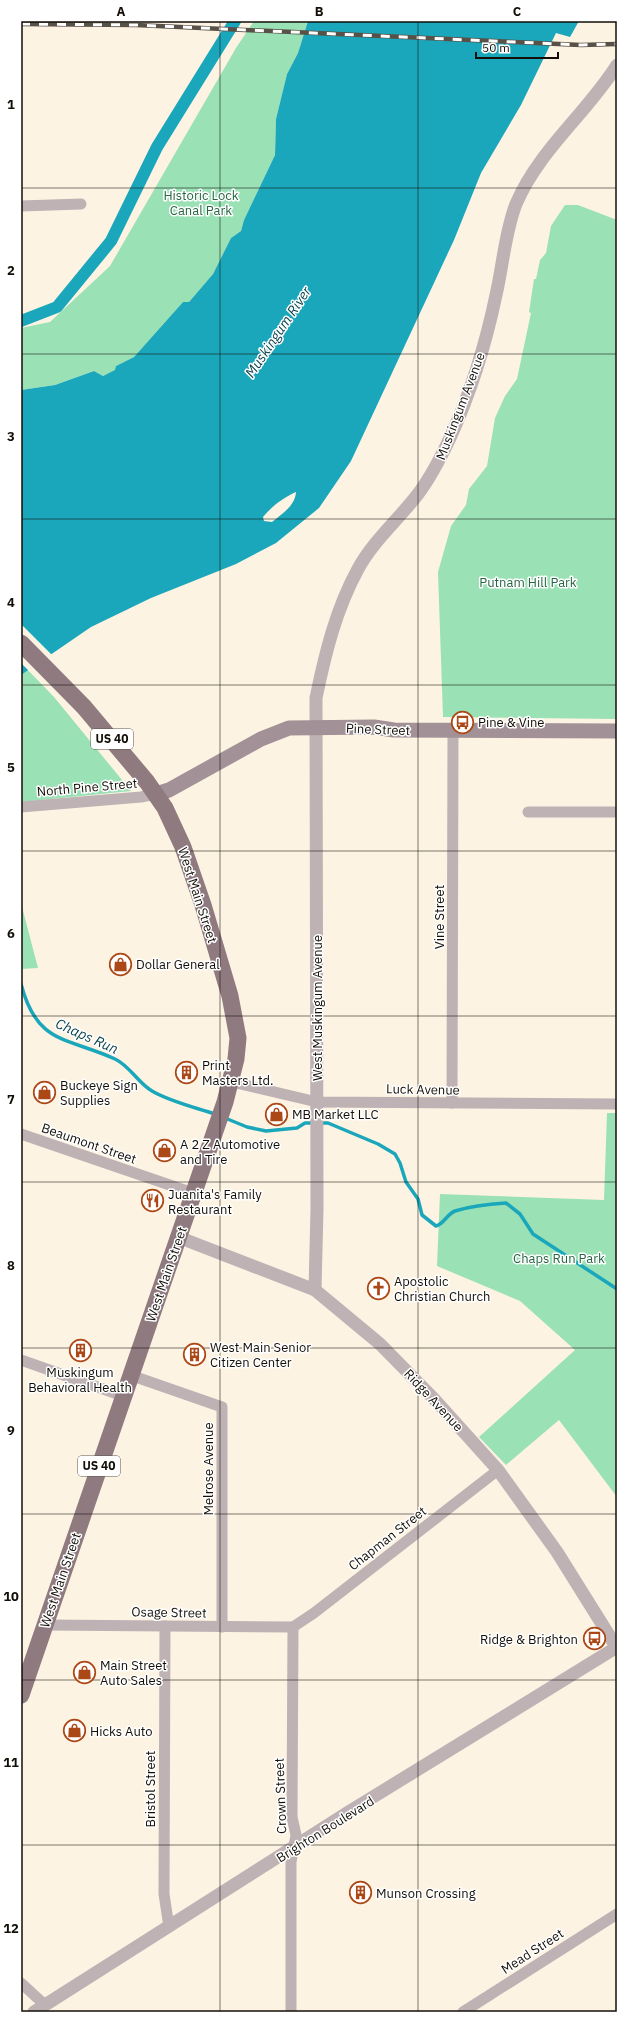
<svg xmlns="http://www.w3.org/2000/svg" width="638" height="2033" viewBox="0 0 638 2033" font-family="'IBM Plex Sans',sans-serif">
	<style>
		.green { fill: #9ae1b6 }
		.water { fill: #1ba7bb; fill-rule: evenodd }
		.pier { fill: #fdf3e2 }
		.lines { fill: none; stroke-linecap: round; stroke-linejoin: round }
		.stream { stroke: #1ba7bb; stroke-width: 3.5 }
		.canal { stroke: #1ba7bb; stroke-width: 12 }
		.minor { stroke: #beb2b5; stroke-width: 11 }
		.tertiary { stroke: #beb2b5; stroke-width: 13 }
		.secondary { stroke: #a29196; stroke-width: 15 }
		.primary { stroke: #8f7a80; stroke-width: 17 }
		.rail-casing { stroke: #575147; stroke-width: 4.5 }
		.rail { stroke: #fff; stroke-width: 3; stroke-dasharray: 9; stroke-linecap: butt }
		.grid { fill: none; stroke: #130f08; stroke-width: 1; stroke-opacity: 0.55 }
		.labels { text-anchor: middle; stroke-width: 3; stroke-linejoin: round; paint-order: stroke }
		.shield { fill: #fff; stroke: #5a5752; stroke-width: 1 }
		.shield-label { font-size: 12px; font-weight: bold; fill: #130f08 }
		.park-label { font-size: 13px; fill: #276644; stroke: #fff }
		.street-label { font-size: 13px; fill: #130f08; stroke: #fff }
		.poi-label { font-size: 13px; fill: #130f08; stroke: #fff; text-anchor: start }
		.water-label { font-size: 14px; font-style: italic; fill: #043f48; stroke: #fff }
		.neatline { fill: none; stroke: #130f08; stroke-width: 1.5 }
		.grid-label { font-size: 13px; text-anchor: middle; font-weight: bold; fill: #130f08 }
	</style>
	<rect width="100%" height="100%" fill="#fdf3e2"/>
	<g class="green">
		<path d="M254 21H308L298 53 287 74 276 119 275 155 244 220 241 231 231 238 213 274 189 302H183L134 357 116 366V370L103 376 94 371 55 385 21 390V328L50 322 110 266 236 48Z"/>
		<path d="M565 205H578L617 220V719L443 717 438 572 451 526 466 505 469 489 487 466 495 418 505 396 517 379 531 313 529 312 534 279H536L540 260 546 253 551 226Z"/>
		<path d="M21 663 54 697 131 791 21 802Z"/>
		<path d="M21 903 38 968 21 969Z"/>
		<path d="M607 1113H616L617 1497 559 1420 506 1465 479 1437 575 1350 520 1301 437 1266 440 1194 604 1200Z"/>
	</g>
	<path class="water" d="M308 21H579L570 37 556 33 521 105 481 173 454 240 351 461 319 508 276 543 236 564 151 598 91 627 21 675V390L55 385 94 371 103 376 115 370 116 366 134 357 183 302H189L213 274 231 238 241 231 244 220 275 155 276 119 287 74 298 53ZM296 492C295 506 282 514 272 522L264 521 263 517C271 507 284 497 296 492Z"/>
	<path class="pier" d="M21 624 52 655 29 671 21 663Z"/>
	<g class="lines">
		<g class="stream">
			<path d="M21 984C37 1045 67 1037 115 1059 130 1066 138 1083 152 1091 171 1102 194 1107 215 1114"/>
			<path d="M225 1118 247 1127 266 1131 297 1128 305 1123H328L378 1144 395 1154 400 1163 406 1182 418 1199 422 1215 436 1226C444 1224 447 1214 455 1211 471 1206 489 1204 506 1203L520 1214 533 1234 617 1289"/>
		</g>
		<path class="canal" d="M21 321 57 307 111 241 157 147 235 21"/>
		<g class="minor">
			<path d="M21 206 81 204"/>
			<path d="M21 807 141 797 156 794"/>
			<path d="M528 812H617"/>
			<path d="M232 1082 317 1102 617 1104"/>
			<path d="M452 1103 453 730"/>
			<path d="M21 1134 193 1193"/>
			<path d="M21 1360 123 1396"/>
			<path d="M130 1375 222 1407V1627"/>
			<path d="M45 1625 293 1627"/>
			<path d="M165 1626 164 1894 169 1927"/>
			<path d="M293 1627 314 1613 498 1470"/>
			<path d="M21 1983 45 2005"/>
			<path d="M291 2012V1862L296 1835 292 1817 293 1627"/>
			<path d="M463 2012 617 1914"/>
		</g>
		<g class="tertiary">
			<path d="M178 1237 315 1290 380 1344 435 1400 498 1470 557 1552 617 1648"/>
			<path d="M315 1290 317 1209 316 698C325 654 336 609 358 569 373 541 399 519 418 494 431 477 441 457 450 438 471 392 486 343 496 295 503 265 505 232 516 204 539 150 587 113 617 65"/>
			<path d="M34 2012 347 1813 617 1647"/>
		</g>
		<path class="secondary" d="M156 794 169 790 261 739 289 728 374 727 394 730 617 731"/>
		<path class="primary" d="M21 643 84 707 147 782 165 808 183 847 203 905 230 996 238 1038 236 1059 225 1102 21 1695"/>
		<defs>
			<path id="rail" d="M21 24 136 25 581 45 617 44"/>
		</defs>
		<use href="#rail" class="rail-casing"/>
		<use href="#rail" class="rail"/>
	</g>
	<path class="grid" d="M220 21V2012M418 21V2012M21 188H617M21 354H617M21 519H617M21 685H617M21 851H617M21 1016H617M21 1182H617M21 1348H617M21 1514H617M21 1680H617M21 1845H617"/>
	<defs>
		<symbol id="bus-ring" viewBox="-11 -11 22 22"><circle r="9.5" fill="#fff" stroke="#ac4716" stroke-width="1.5"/><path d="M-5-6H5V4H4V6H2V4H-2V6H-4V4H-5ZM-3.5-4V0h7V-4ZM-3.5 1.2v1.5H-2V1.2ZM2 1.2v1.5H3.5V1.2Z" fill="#ac4716"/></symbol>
		<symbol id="shop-ring" viewBox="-11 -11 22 22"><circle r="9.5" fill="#fff" stroke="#ac4716" stroke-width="1.5"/><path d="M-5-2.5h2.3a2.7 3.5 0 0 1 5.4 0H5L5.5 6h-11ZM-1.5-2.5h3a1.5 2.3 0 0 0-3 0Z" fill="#ac4716"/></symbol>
		<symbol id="building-ring" viewBox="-11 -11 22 22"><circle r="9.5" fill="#fff" stroke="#ac4716" stroke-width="1.5"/><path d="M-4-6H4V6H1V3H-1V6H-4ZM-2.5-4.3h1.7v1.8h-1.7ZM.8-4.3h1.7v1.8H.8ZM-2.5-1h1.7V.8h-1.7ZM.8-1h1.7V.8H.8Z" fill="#ac4716"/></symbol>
		<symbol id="restaurant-ring" viewBox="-11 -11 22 22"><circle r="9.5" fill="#fff" stroke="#ac4716" stroke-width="1.5"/><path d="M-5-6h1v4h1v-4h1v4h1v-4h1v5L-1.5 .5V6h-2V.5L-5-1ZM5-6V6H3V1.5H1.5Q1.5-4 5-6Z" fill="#ac4716"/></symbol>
		<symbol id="church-ring" viewBox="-11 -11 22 22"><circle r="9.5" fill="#fff" stroke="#ac4716" stroke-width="1.5"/><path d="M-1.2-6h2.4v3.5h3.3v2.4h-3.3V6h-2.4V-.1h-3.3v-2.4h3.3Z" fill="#ac4716"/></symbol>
	</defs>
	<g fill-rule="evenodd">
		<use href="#bus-ring" x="450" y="710" width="25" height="25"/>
		<use href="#shop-ring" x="108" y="952" width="25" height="25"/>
		<use href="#building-ring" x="174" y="1060" width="25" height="25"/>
		<use href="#shop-ring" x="32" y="1080" width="25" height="25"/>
		<use href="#shop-ring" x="264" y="1102" width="25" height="25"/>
		<use href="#shop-ring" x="152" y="1138" width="25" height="25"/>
		<use href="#restaurant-ring" x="140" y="1188" width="25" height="25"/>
		<use href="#church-ring" x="366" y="1276" width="25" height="25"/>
		<use href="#building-ring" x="68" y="1338" width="25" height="25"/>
		<use href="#building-ring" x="182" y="1342" width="25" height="25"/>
		<use href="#bus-ring" x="582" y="1626" width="25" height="25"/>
		<use href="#shop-ring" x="72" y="1660" width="25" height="25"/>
		<use href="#shop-ring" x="62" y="1718" width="25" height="25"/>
		<use href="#building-ring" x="348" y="1880" width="25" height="25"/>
	</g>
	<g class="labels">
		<g class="shield">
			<rect x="91" y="729" width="42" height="20" rx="3"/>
			<rect x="78" y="1456" width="42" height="20" rx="3"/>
		</g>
		<g class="shield-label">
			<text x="112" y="743">US 40</text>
			<text x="99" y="1470">US 40</text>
		</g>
		<g class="park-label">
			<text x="201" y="200">Historic Lock<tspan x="201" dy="15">Canal Park</tspan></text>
			<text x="528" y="587">Putnam Hill Park</text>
			<text x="559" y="1263">Chaps Run Park</text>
		</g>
		<g class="street-label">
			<text transform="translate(460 406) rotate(-69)" y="5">Muskingum Avenue</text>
			<text transform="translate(378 729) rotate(2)" y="5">Pine Street</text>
			<text transform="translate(87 787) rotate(-5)" y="5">North Pine Street</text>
			<text transform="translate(198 895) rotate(72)" y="5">West Main Street</text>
			<text transform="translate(439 917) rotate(-90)" y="5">Vine Street</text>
			<text transform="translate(317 1008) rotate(-90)" y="5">West Muskingum Avenue</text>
			<text transform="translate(423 1089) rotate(1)" y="5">Luck Avenue</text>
			<text transform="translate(89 1143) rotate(19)" y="5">Beaumont Street</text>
			<text transform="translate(166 1274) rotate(-71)" y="5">West Main Street</text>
			<text transform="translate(434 1400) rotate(47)" y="5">Ridge Avenue</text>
			<text transform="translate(208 1469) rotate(-90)" y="5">Melrose Avenue</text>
			<text transform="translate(387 1538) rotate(-38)" y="5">Chapman Street</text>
			<text transform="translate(60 1580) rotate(-71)" y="5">West Main Street</text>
			<text transform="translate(169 1612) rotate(1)" y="5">Osage Street</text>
			<text transform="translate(150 1789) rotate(-90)" y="5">Bristol Street</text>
			<text transform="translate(280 1796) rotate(-92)" y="5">Crown Street</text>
			<text transform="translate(325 1829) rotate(-32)" y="5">Brighton Boulevard</text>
			<text transform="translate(532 1951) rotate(-33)" y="5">Mead Street</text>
		</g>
		<g class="poi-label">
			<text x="478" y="727">Pine &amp; Vine</text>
			<text x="136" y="969">Dollar General</text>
			<text x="202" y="1070">Print<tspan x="202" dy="15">Masters Ltd.</tspan></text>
			<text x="60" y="1090">Buckeye Sign<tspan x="60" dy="15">Supplies</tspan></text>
			<text x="292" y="1119">MB Market LLC</text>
			<text x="180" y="1149">A 2 Z Automotive<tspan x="180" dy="15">and Tire</tspan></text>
			<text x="168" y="1199">Juanita's Family<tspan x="168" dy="15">Restaurant</tspan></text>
			<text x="394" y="1286">Apostolic<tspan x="394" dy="15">Christian Church</tspan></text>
			<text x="210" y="1352">West Main Senior<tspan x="210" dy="15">Citizen Center</tspan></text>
			<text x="80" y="1377" text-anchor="middle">Muskingum<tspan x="80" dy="15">Behavioral Health</tspan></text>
			<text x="578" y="1644" text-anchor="end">Ridge &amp; Brighton</text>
			<text x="100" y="1670">Main Street<tspan x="100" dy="15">Auto Sales</tspan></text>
			<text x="90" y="1736">Hicks Auto</text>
			<text x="376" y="1898">Munson Crossing</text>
		</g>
		<g class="water-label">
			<text transform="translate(278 332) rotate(-56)" y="5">Muskingum River</text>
			<text transform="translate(87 1036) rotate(24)" y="5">Chaps Run</text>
		</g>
	</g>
	<rect width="638" height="2033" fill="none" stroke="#ffffff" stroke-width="44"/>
	<path d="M476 52v6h82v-6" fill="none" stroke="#130f08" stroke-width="2"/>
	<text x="482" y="52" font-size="12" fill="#130f08" stroke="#ffffff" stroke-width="3" paint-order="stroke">50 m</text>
	<rect x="22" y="22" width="594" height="1989" class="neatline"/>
	<g class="grid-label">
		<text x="121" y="16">A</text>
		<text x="319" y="16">B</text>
		<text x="517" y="16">C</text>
		<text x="11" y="109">1</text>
		<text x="11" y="275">2</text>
		<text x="11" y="441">3</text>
		<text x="11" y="607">4</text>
		<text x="11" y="772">5</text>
		<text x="11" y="938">6</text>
		<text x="11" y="1104">7</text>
		<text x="11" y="1270">8</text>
		<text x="11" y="1435">9</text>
		<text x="11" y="1601">10</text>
		<text x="11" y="1767">11</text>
		<text x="11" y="1933">12</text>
	</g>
</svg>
